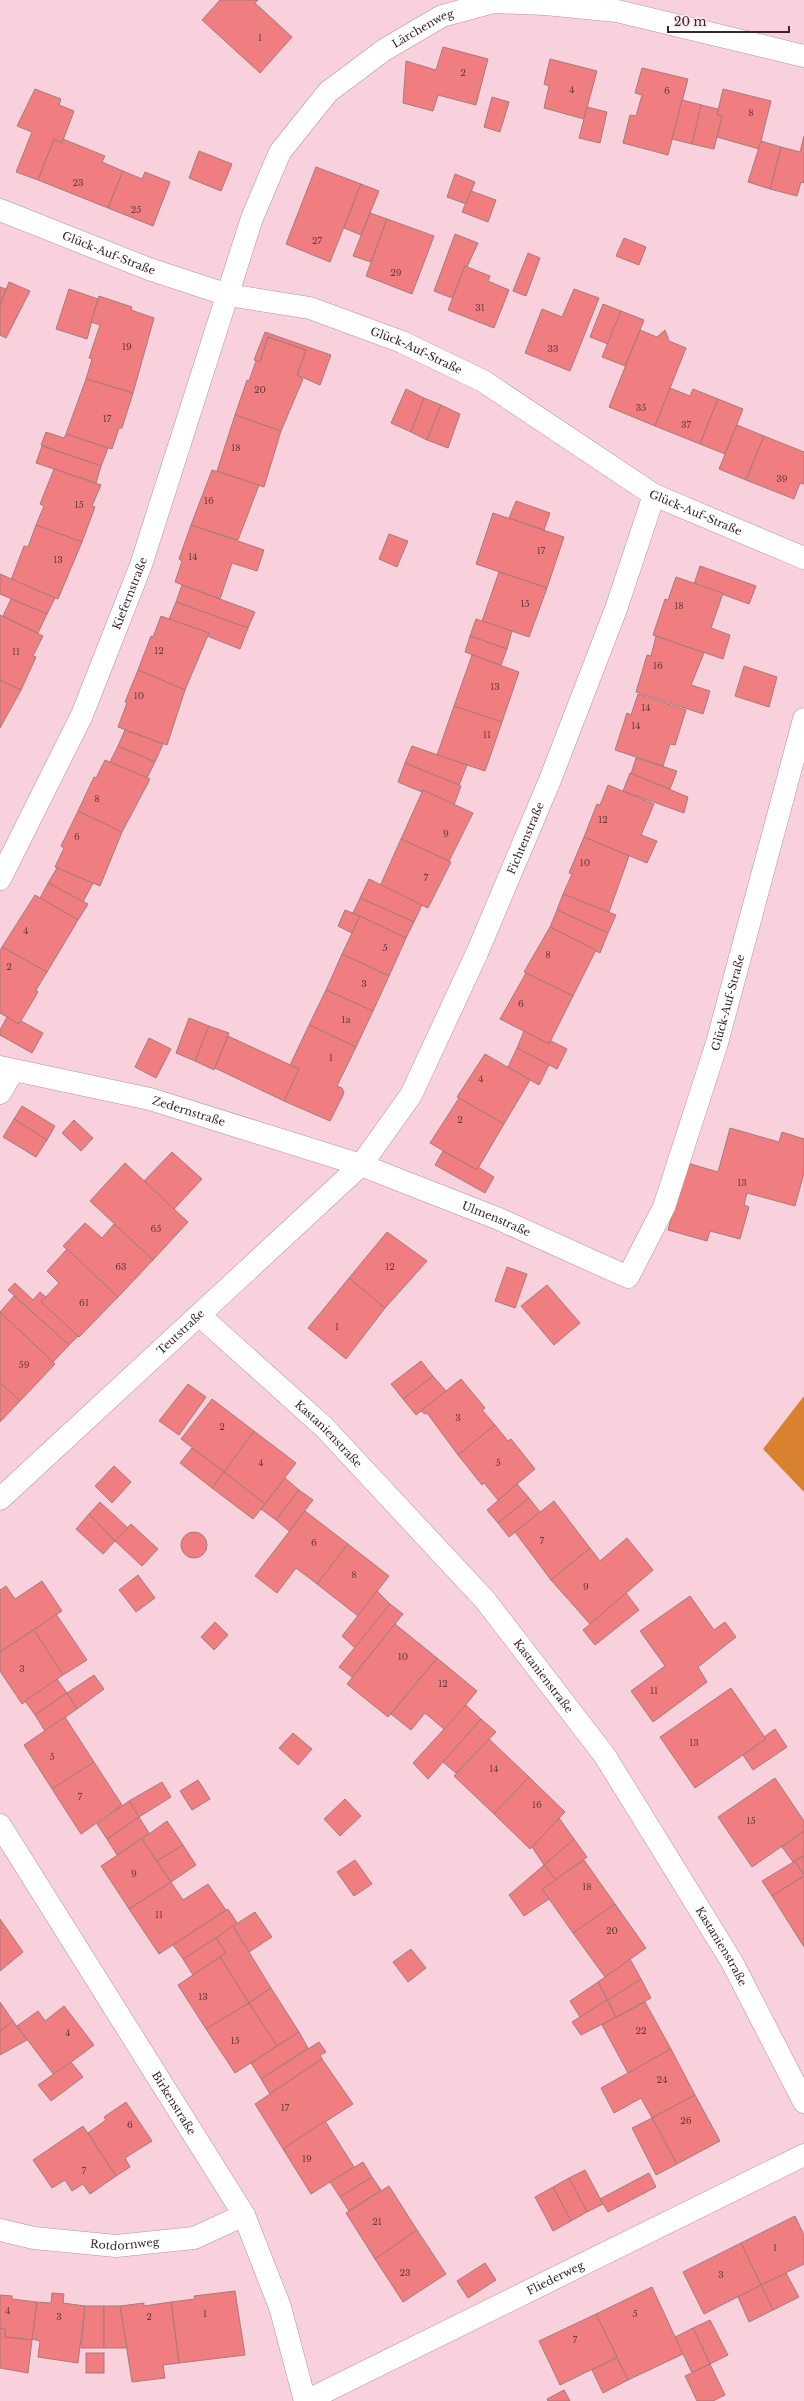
<svg xmlns="http://www.w3.org/2000/svg" width="804" height="2401" viewBox="0 0 804 2401" font-family="'Libre Baskerville',serif">
	<style>
		.forest { fill: #d88230 }
		.building { fill: #f07d80; stroke: #a97a79 }
		.lines { fill: none; stroke-linecap: round; stroke-linejoin: round }
		.minor-casing { stroke: #bd8e9c; stroke-width: 23 }
		.minor { stroke: #fff; stroke-width: 22 }
		.labels { text-anchor: middle; stroke-width: 3; stroke-linejoin: round; paint-order: stroke }
		.number-label { font-size: 9px; fill: #663c40 }
		.street-label { font-size: 11px; fill: #38262b; stroke: #f9e4ea }
	</style>
	<rect width="100%" height="100%" fill="#f9d1dc"/>
	<path class="forest" d="M804 1396V1492L763 1449Z"/>
	<g class="building">
		<path d="M220 0H258L255 3 292 37 260 73 202 20Z"/>
		<path d="M443 47 488 59 476 105 438 95 433 111 403 103 406 61 436 70Z"/>
		<path d="M550 59 597 71 584 119 544 108 549 86 544 84Z"/>
		<path d="M642 68 688 79 668 155 623 143 630 115 636 116 642 95 635 93Z"/>
		<path d="M35 89 61 99 59 105 74 111 62 143 54 139 38 180 16 172 32 132 17 126Z"/>
		<path d="M723 89 771 101 759 149 717 137 722 116 717 115Z"/>
		<path d="M492 97 509 102 500 132 484 127Z"/>
		<path d="M682 100 702 105 692 144 672 139Z"/>
		<path d="M701 105 718 109 717 115 722 116 714 149 692 144Z"/>
		<path d="M587 107 607 112 600 143 579 138Z"/>
		<path d="M804 136V183L801 182 797 196 770 189 781 147 800 152Z"/>
		<path d="M54 139 62 143 63 139 105 156 102 162 123 171 108 208 38 180Z"/>
		<path d="M761 141 781 147 770 189 748 182Z"/>
		<path d="M199 151 232 164 221 191 189 178Z"/>
		<path d="M316 167 361 184 330 262 286 244Z"/>
		<path d="M123 171 142 179 145 172 170 182 153 226 108 208Z"/>
		<path d="M455 174 475 182 466 204 447 197Z"/>
		<path d="M361 184 379 191 361 235 344 228Z"/>
		<path d="M471 191 496 200 488 222 462 212Z"/>
		<path d="M370 213 387 219 371 262 353 256Z"/>
		<path d="M387 219 434 236 412 294 366 276Z"/>
		<path d="M455 234 478 243 467 267 465 266 452 298 434 291Z"/>
		<path d="M624 238 646 247 639 265 616 256Z"/>
		<path d="M528 253 540 258 526 296 513 291Z"/>
		<path d="M465 266 490 276 488 281 509 290 494 328 448 310Z"/>
		<path d="M9 282 30 291 6 338 0 335V305Z"/>
		<path d="M0 287 6 289 0 305Z"/>
		<path d="M69 289 98 299 87 339 56 329Z"/>
		<path d="M574 289 599 298 570 371 525 353 542 309 562 317Z"/>
		<path d="M99 296 132 307 131 310 154 318 133 393 86 379 92 359 89 358 100 325 91 322Z"/>
		<path d="M603 304 621 311 608 344 590 337Z"/>
		<path d="M621 311 644 320 625 366 602 357Z"/>
		<path d="M640 330 657 337 665 330 669 341 686 348 655 426 609 407Z"/>
		<path d="M265 332 331 355 320 385 297 375 306 350 268 337 260 362 254 360Z"/>
		<path d="M268 337 306 350 297 375 303 379 281 431 235 415 247 380 249 381 256 361 260 362Z"/>
		<path d="M86 379 133 393 122 428H119L112 449 66 434Z"/>
		<path d="M670 388 690 396 693 389 718 399 700 444 655 426Z"/>
		<path d="M406 389 424 398 411 432 391 423Z"/>
		<path d="M424 398 441 405 427 440 411 432Z"/>
		<path d="M718 399 743 409 725 454 700 444Z"/>
		<path d="M441 405 460 414 448 448 427 440Z"/>
		<path d="M235 415 281 431 264 487 217 471Z"/>
		<path d="M737 425 764 436 746 480 719 469Z"/>
		<path d="M46 432 64 438 66 434 108 448 101 466 41 445Z"/>
		<path d="M764 436 804 452V484L800 483 794 499 746 480Z"/>
		<path d="M42 446 101 466 96 483 36 463Z"/>
		<path d="M54 469 101 485 92 506 95 507 82 542 36 525 44 506 40 504Z"/>
		<path d="M212 470 259 485 238 540 191 525Z"/>
		<path d="M516 501 550 513 544 530 509 518Z"/>
		<path d="M493 513 564 537 547 588 476 564Z"/>
		<path d="M36 525 82 542 58 599 11 580 24 546 28 547Z"/>
		<path d="M191 525 264 550 257 571 232 563 220 599 175 582 182 561 179 559Z"/>
		<path d="M389 534 408 541 397 567 379 559Z"/>
		<path d="M700 566 756 586 749 604 694 584Z"/>
		<path d="M499 572 547 588 529 637 482 621Z"/>
		<path d="M0 574 55 598 47 614 0 594Z"/>
		<path d="M676 577 723 593 711 628 730 635 723 659 653 635 665 599 668 600Z"/>
		<path d="M182 585 255 612 248 628 176 602Z"/>
		<path d="M11 599 47 614 38 633 3 616Z"/>
		<path d="M176 602 248 628 240 649 207 636 209 633 169 619Z"/>
		<path d="M0 615 43 636 33 656 36 657 21 690 0 680Z"/>
		<path d="M161 616 209 633 185 690 138 670 151 636 153 637Z"/>
		<path d="M476 619 512 631 507 649 470 636Z"/>
		<path d="M470 636 507 649 501 665 465 652Z"/>
		<path d="M656 636 704 653 691 685 710 691 703 714 636 692 647 655 651 656Z"/>
		<path d="M472 655 519 672 502 722 454 706Z"/>
		<path d="M744 666 777 677 769 707 735 696Z"/>
		<path d="M138 670 185 690 167 745 118 727 127 703 125 702Z"/>
		<path d="M0 680 21 690 0 728Z"/>
		<path d="M638 694 686 710 675 745 670 744 663 766 615 750 627 713 631 715Z"/>
		<path d="M454 706 502 722 485 771 437 755Z"/>
		<path d="M125 730 163 744 155 762 118 746Z"/>
		<path d="M118 746 155 762 147 778 110 762Z"/>
		<path d="M412 746 467 765 459 785 405 763Z"/>
		<path d="M636 758 677 771 670 789 631 774Z"/>
		<path d="M105 760 150 779 122 832 78 811 94 777 96 778Z"/>
		<path d="M405 763 461 786 454 805 423 790 422 792 398 782Z"/>
		<path d="M630 773 688 797 684 813 623 791Z"/>
		<path d="M608 785 654 804 641 835 657 841 647 863 584 837 597 804 600 805Z"/>
		<path d="M423 790 473 813 449 861 401 839Z"/>
		<path d="M78 811 122 832 100 886 55 867 64 848 61 846Z"/>
		<path d="M584 837 629 856 609 912 563 894 572 874 569 873Z"/>
		<path d="M401 839 451 862 428 908 380 886Z"/>
		<path d="M57 868 93 883 83 902 48 883Z"/>
		<path d="M369 879 422 905 414 922 360 898Z"/>
		<path d="M48 883 88 904 78 920 40 898Z"/>
		<path d="M563 894 616 915 608 933 557 910Z"/>
		<path d="M35 895 78 920 47 972 2 947Z"/>
		<path d="M360 898 414 922 406 938 353 913Z"/>
		<path d="M345 910 360 916 352 933 338 926Z"/>
		<path d="M557 910 608 933 600 953 550 927Z"/>
		<path d="M360 916 406 938 389 976 342 954Z"/>
		<path d="M550 927 596 950 573 996 524 972Z"/>
		<path d="M2 947 47 972 36 990 38 992 19 1024 0 1013V951Z"/>
		<path d="M342 954 389 976 373 1011 326 990Z"/>
		<path d="M526 973 573 996 549 1044 500 1019Z"/>
		<path d="M326 990 373 1011 356 1047 309 1025Z"/>
		<path d="M7 1017 19 1024 21 1021 43 1033 32 1053 0 1035V1030Z"/>
		<path d="M189 1018 209 1026 195 1061 176 1053Z"/>
		<path d="M309 1025 356 1047 337 1086 342 1088 344 1093 330 1121 284 1101 299 1069 290 1065Z"/>
		<path d="M209 1026 229 1033 214 1070 195 1061Z"/>
		<path d="M524 1031 549 1044 551 1041 567 1049 557 1069 517 1048Z"/>
		<path d="M228 1036 299 1069 284 1101 215 1068Z"/>
		<path d="M149 1038 171 1049 156 1078 135 1067Z"/>
		<path d="M517 1048 549 1065 539 1085 508 1067Z"/>
		<path d="M485 1054 530 1080 504 1124 457 1097Z"/>
		<path d="M459 1098 504 1124 477 1170 430 1143Z"/>
		<path d="M22 1106 55 1126 47 1140 14 1119Z"/>
		<path d="M14 1119 47 1140 36 1157 3 1137Z"/>
		<path d="M74 1120 93 1138 81 1151 62 1133Z"/>
		<path d="M730 1128 779 1142 782 1132 804 1139V1173L795 1206 747 1193 744 1205 749 1207 740 1239 710 1231 707 1241 668 1230 687 1163 718 1172Z"/>
		<path d="M443 1151 477 1170 478 1167 494 1177 485 1193 435 1165Z"/>
		<path d="M172 1152 202 1179 174 1209 144 1181Z"/>
		<path d="M125 1163 188 1222 153 1260 90 1201Z"/>
		<path d="M85 1223 102 1238 114 1224 153 1260 118 1297 63 1246Z"/>
		<path d="M387 1232 427 1261 385 1308 349 1278Z"/>
		<path d="M67 1249 118 1297 79 1337 41 1302 59 1283 47 1271Z"/>
		<path d="M507 1267 527 1274 515 1308 495 1301Z"/>
		<path d="M349 1278 385 1308 346 1359 308 1328Z"/>
		<path d="M15 1283 33 1300 40 1292 46 1297 41 1302 78 1336 69 1345 8 1290Z"/>
		<path d="M547 1285 580 1323 554 1345 521 1306Z"/>
		<path d="M14 1296 69 1345 53 1362 0 1312Z"/>
		<path d="M0 1312 55 1364 20 1401 0 1383Z"/>
		<path d="M421 1361 433 1376 403 1399 391 1384Z"/>
		<path d="M433 1376 446 1391 416 1415 403 1399Z"/>
		<path d="M461 1379 485 1408 482 1410 495 1425 458 1455 427 1413 425 1414 421 1411Z"/>
		<path d="M0 1383 20 1401 0 1422Z"/>
		<path d="M188 1384 206 1397 179 1435 159 1421Z"/>
		<path d="M212 1399 254 1431 224 1472 181 1439Z"/>
		<path d="M495 1425 508 1441 511 1439 535 1469 498 1500 484 1483 482 1485 458 1455Z"/>
		<path d="M254 1431 296 1463 265 1504 224 1472Z"/>
		<path d="M192 1448 224 1472 212 1488 180 1463Z"/>
		<path d="M114 1466 131 1482 112 1503 95 1486Z"/>
		<path d="M224 1472 265 1504 253 1519 212 1488Z"/>
		<path d="M285 1478 299 1490 276 1520 261 1509Z"/>
		<path d="M517 1484 529 1498 498 1523 487 1510Z"/>
		<path d="M299 1490 313 1500 289 1531 276 1520Z"/>
		<path d="M529 1498 540 1512 509 1537 498 1523Z"/>
		<path d="M554 1501 590 1548 551 1580 515 1532Z"/>
		<path d="M100 1502 128 1528 115 1541 89 1514Z"/>
		<path d="M305 1511 348 1544 317 1584 296 1568 277 1593 255 1576Z"/>
		<path d="M89 1514 115 1541 103 1554 76 1529Z"/>
		<path d="M131 1524 158 1549 142 1566 115 1541Z"/>
		<circle cx="194" cy="1545" r="13"/>
		<path d="M627 1538 653 1570 590 1624 551 1580 590 1548 600 1561Z"/>
		<path d="M348 1544 389 1576 358 1616 317 1584Z"/>
		<path d="M138 1575 155 1598 136 1612 119 1590Z"/>
		<path d="M42 1581 62 1611 0 1652V1590L6 1586 15 1599Z"/>
		<path d="M377 1591 390 1604 355 1648 342 1636Z"/>
		<path d="M626 1593 639 1610 595 1645 583 1630Z"/>
		<path d="M690 1596 714 1630 725 1622 736 1637 698 1667 707 1682 653 1722 631 1691 665 1666 640 1631Z"/>
		<path d="M390 1604 403 1614 352 1677 339 1667Z"/>
		<path d="M56 1614 87 1660 63 1675 34 1630Z"/>
		<path d="M215 1622 228 1635 214 1650 201 1637Z"/>
		<path d="M395 1624 437 1658 388 1717 347 1684Z"/>
		<path d="M34 1630 63 1675 22 1704 0 1671V1652Z"/>
		<path d="M437 1658 477 1691 445 1730 425 1713 411 1730 391 1714Z"/>
		<path d="M94 1675 104 1689 77 1709 67 1693Z"/>
		<path d="M57 1679 67 1693 35 1715 25 1701Z"/>
		<path d="M731 1688 766 1739 695 1788 660 1737Z"/>
		<path d="M67 1693 77 1709 45 1731 35 1715Z"/>
		<path d="M466 1705 481 1719 428 1779 413 1763Z"/>
		<path d="M65 1717 94 1762 52 1789 24 1745Z"/>
		<path d="M481 1719 496 1732 456 1773 443 1762Z"/>
		<path d="M775 1729 787 1747 753 1770 743 1755 766 1739 764 1737Z"/>
		<path d="M293 1733 312 1749 298 1765 279 1748Z"/>
		<path d="M489 1739 529 1777 494 1814 454 1776Z"/>
		<path d="M94 1762 122 1805 81 1834 52 1789Z"/>
		<path d="M529 1777 565 1812 530 1849 494 1814Z"/>
		<path d="M775 1778 804 1821V1831L752 1867 718 1817Z"/>
		<path d="M198 1780 210 1799 192 1810 180 1791Z"/>
		<path d="M162 1782 171 1797 139 1817 129 1801Z"/>
		<path d="M345 1799 361 1816 340 1836 324 1819Z"/>
		<path d="M129 1801 139 1817 107 1839 97 1824Z"/>
		<path d="M139 1817 149 1833 117 1855 107 1839Z"/>
		<path d="M559 1818 574 1839 544 1865 532 1847Z"/>
		<path d="M167 1821 183 1845 157 1861 142 1839Z"/>
		<path d="M804 1831V1855L793 1862 782 1847Z"/>
		<path d="M142 1839 171 1882 129 1909 101 1866Z"/>
		<path d="M574 1839 587 1857 556 1880 544 1865Z"/>
		<path d="M183 1845 196 1865 171 1882 157 1861Z"/>
		<path d="M804 1856V1874L795 1861Z"/>
		<path d="M355 1860 372 1884 354 1896 337 1872Z"/>
		<path d="M584 1860 615 1904 573 1933 542 1889Z"/>
		<path d="M795 1861 804 1876 772 1896 762 1881Z"/>
		<path d="M544 1865 556 1880 542 1889 549 1899 524 1916 509 1895Z"/>
		<path d="M804 1876V1947L772 1896Z"/>
		<path d="M171 1882 183 1900 208 1884 226 1910 159 1954 129 1909Z"/>
		<path d="M615 1904 646 1948 605 1977 573 1933Z"/>
		<path d="M228 1909 238 1924 183 1959 173 1945Z"/>
		<path d="M255 1912 272 1937 249 1952 233 1926Z"/>
		<path d="M0 1919 23 1952 0 1971Z"/>
		<path d="M233 1926 271 1988 249 2003 220 1957 226 1953 216 1938Z"/>
		<path d="M216 1938 226 1953 193 1975 183 1959Z"/>
		<path d="M411 1949 426 1968 408 1982 393 1962Z"/>
		<path d="M220 1957 249 2003 206 2029 178 1985Z"/>
		<path d="M630 1959 641 1979 608 2000 598 1982Z"/>
		<path d="M641 1979 651 1998 616 2017 608 2000Z"/>
		<path d="M598 1982 607 2000 580 2017 570 2001Z"/>
		<path d="M271 1988 299 2032 277 2046 249 2003Z"/>
		<path d="M607 2000 616 2017 581 2035 572 2022Z"/>
		<path d="M0 2002 13 2021 0 2031Z"/>
		<path d="M645 2002 671 2049 628 2073 602 2025Z"/>
		<path d="M249 2003 277 2046 235 2073 206 2029Z"/>
		<path d="M64 2006 94 2045 54 2075 17 2026 38 2011 45 2021Z"/>
		<path d="M13 2021 27 2040 0 2055V2031Z"/>
		<path d="M299 2032 308 2048 261 2079 251 2063Z"/>
		<path d="M319 2042 326 2052 320 2055 322 2059 270 2094 261 2079Z"/>
		<path d="M671 2049 695 2095 652 2118 641 2098 614 2113 601 2088Z"/>
		<path d="M322 2059 353 2104 283 2149 255 2104Z"/>
		<path d="M71 2062 83 2077 51 2101 38 2085Z"/>
		<path d="M695 2095 720 2141 677 2164 652 2118Z"/>
		<path d="M126 2102 152 2141 125 2158 130 2167 116 2176 88 2133 106 2120 104 2117Z"/>
		<path d="M652 2118 677 2164 656 2175 632 2128Z"/>
		<path d="M325 2121 354 2167 311 2194 283 2149Z"/>
		<path d="M83 2126 116 2176 90 2194 83 2184 72 2191 65 2180 52 2188 33 2160Z"/>
		<path d="M363 2162 372 2177 340 2197 330 2182Z"/>
		<path d="M585 2170 603 2204 587 2212 569 2178Z"/>
		<path d="M649 2173 656 2187 608 2212 600 2199Z"/>
		<path d="M372 2177 381 2190 349 2211 340 2197Z"/>
		<path d="M569 2178 587 2212 571 2221 553 2187Z"/>
		<path d="M389 2186 417 2230 375 2259 346 2213Z"/>
		<path d="M553 2187 571 2221 553 2231 535 2197Z"/>
		<path d="M795 2216 804 2235V2264L761 2285 741 2243Z"/>
		<path d="M417 2230 446 2274 403 2302 375 2259Z"/>
		<path d="M741 2243 761 2285 704 2314 683 2272Z"/>
		<path d="M485 2263 496 2280 468 2298 457 2281Z"/>
		<path d="M786 2273 799 2297 773 2310 761 2285Z"/>
		<path d="M761 2285 773 2310 749 2322 738 2297Z"/>
		<path d="M652 2287 683 2354 628 2380 596 2314Z"/>
		<path d="M235 2291 245 2355 179 2363 171 2302 195 2299 194 2296Z"/>
		<path d="M52 2293 64 2294 63 2303 85 2306 78 2363 38 2357 40 2341 32 2339 37 2302 51 2303Z"/>
		<path d="M0 2295 12 2296V2299L37 2302 32 2340 5 2337V2329L0 2328Z"/>
		<path d="M171 2302 179 2363 163 2365 165 2378 132 2382 120 2306 144 2303V2306Z"/>
		<path d="M85 2306H104V2348H81Z"/>
		<path d="M104 2306H120L127 2348H104Z"/>
		<path d="M596 2314 617 2357 560 2385 539 2341Z"/>
		<path d="M710 2320 728 2355 710 2364 693 2328Z"/>
		<path d="M0 2328 5 2329V2337L32 2340 28 2373 0 2368Z"/>
		<path d="M693 2328 710 2364 692 2373 675 2337Z"/>
		<rect x="86" y="2353" width="18" height="20"/>
		<path d="M617 2358 628 2380 603 2393 592 2370Z"/>
		<path d="M710 2364 725 2395 713 2401H697L685 2376Z"/>
		<path d="M564 2390 570 2401H548L547 2399Z"/>
	</g>
	<g class="lines">
		<defs>
			<g id="minor">
				<path id="s1" d="M0 210 149 269 228 295 310 308 402 342 483 381 654 495 804 558"/>
				<path id="s2" d="M0 879 82 715 141 565 252 218 280 152 328 92 384 50 442 16 494 2 545 4 617 11 804 56"/>
				<path id="s3" d="M0 1067 150 1099 361 1165 499 1219 628 1277 664 1207 717 1043 804 719"/>
				<path d="M0 1093 13 1071"/>
				<path id="s4" d="M199 1315 324 1427 485 1600 605 1756 732 1962 804 2102"/>
				<path id="s5" d="M0 1499 361 1165 411 1095 477 953 550 780 616 609 654 495"/>
				<path id="s6" d="M0 1825 244 2215 280 2307 305 2401"/>
				<path id="s7" d="M0 2230 34 2238 116 2246 194 2238 244 2215"/>
				<path id="s8" d="M306 2401 804 2155"/>
			</g>
		</defs>
		<use href="#minor" class="minor-casing"/>
		<use href="#minor" class="minor"/>
	</g>
	<g class="labels">
		<g class="number-label">
			<text x="260" y="41">1</text>
			<text x="463" y="76">2</text>
			<text x="572" y="93">4</text>
			<text x="667" y="94">6</text>
			<text x="751" y="116">8</text>
			<text x="78" y="186">23</text>
			<text x="136" y="213">25</text>
			<text x="317" y="244">27</text>
			<text x="396" y="276">29</text>
			<text x="480" y="311">31</text>
			<text x="127" y="350">19</text>
			<text x="553" y="352">33</text>
			<text x="260" y="393">20</text>
			<text x="641" y="411">35</text>
			<text x="107" y="422">17</text>
			<text x="686" y="428">37</text>
			<text x="236" y="451">18</text>
			<text x="782" y="482">39</text>
			<text x="209" y="504">16</text>
			<text x="79" y="508">15</text>
			<text x="541" y="554">17</text>
			<text x="193" y="560">14</text>
			<text x="58" y="563">13</text>
			<text x="525" y="607">15</text>
			<text x="679" y="609">18</text>
			<text x="159" y="654">12</text>
			<text x="16" y="655">11</text>
			<text x="658" y="669">16</text>
			<text x="495" y="690">13</text>
			<text x="139" y="699">10</text>
			<text x="646" y="711">14</text>
			<text x="636" y="729">14</text>
			<text x="487" y="738">11</text>
			<text x="97" y="802">8</text>
			<text x="603" y="823">12</text>
			<text x="446" y="837">9</text>
			<text x="77" y="840">6</text>
			<text x="585" y="866">10</text>
			<text x="426" y="881">7</text>
			<text x="26" y="934">4</text>
			<text x="385" y="951">5</text>
			<text x="548" y="958">8</text>
			<text x="9" y="970">2</text>
			<text x="364" y="987">3</text>
			<text x="521" y="1007">6</text>
			<text x="346" y="1023">1a</text>
			<text x="331" y="1061">1</text>
			<text x="481" y="1082">4</text>
			<text x="460" y="1123">2</text>
			<text x="742" y="1186">13</text>
			<text x="156" y="1232">65</text>
			<text x="121" y="1270">63</text>
			<text x="390" y="1270">12</text>
			<text x="84" y="1306">61</text>
			<text x="337" y="1330">1</text>
			<text x="24" y="1368">59</text>
			<text x="458" y="1421">3</text>
			<text x="222" y="1430">2</text>
			<text x="261" y="1466">4</text>
			<text x="498" y="1466">5</text>
			<text x="542" y="1544">7</text>
			<text x="314" y="1546">6</text>
			<text x="354" y="1578">8</text>
			<text x="586" y="1590">9</text>
			<text x="403" y="1660">10</text>
			<text x="22" y="1672">3</text>
			<text x="443" y="1687">12</text>
			<text x="654" y="1694">11</text>
			<text x="694" y="1746">13</text>
			<text x="52" y="1760">5</text>
			<text x="494" y="1772">14</text>
			<text x="80" y="1800">7</text>
			<text x="537" y="1808">16</text>
			<text x="751" y="1824">15</text>
			<text x="134" y="1877">9</text>
			<text x="587" y="1890">18</text>
			<text x="159" y="1918">11</text>
			<text x="612" y="1934">20</text>
			<text x="203" y="2000">13</text>
			<text x="641" y="2034">22</text>
			<text x="68" y="2036">4</text>
			<text x="235" y="2044">15</text>
			<text x="662" y="2083">24</text>
			<text x="285" y="2111">17</text>
			<text x="686" y="2124">26</text>
			<text x="130" y="2128">6</text>
			<text x="307" y="2162">19</text>
			<text x="84" y="2174">7</text>
			<text x="377" y="2225">21</text>
			<text x="775" y="2251">1</text>
			<text x="405" y="2276">23</text>
			<text x="721" y="2278">3</text>
			<text x="8" y="2314">4</text>
			<text x="205" y="2317">1</text>
			<text x="635" y="2317">5</text>
			<text x="59" y="2320">3</text>
			<text x="149" y="2320">2</text>
			<text x="575" y="2343">7</text>
		</g>
		<g class="street-label">
			<text dy="4" stroke="none"><textPath href="#s2" startOffset="972">Lärchenweg</textPath></text>
			<text dy="4" stroke="none"><textPath href="#s1" startOffset="117">Glück-Auf-Straße</textPath></text>
			<text dy="4" stroke="none"><textPath href="#s1" startOffset="441">Glück-Auf-Straße</textPath></text>
			<text dy="4" stroke="none"><textPath href="#s1" startOffset="765">Glück-Auf-Straße</textPath></text>
			<text dy="4" stroke="none"><textPath href="#s2" startOffset="314">Kiefernstraße</textPath></text>
			<text dy="4" stroke="none"><textPath href="#s5" startOffset="859">Fichtenstraße</textPath></text>
			<text dy="4" stroke="none"><textPath href="#s3" startOffset="957">Glück-Auf-Straße</textPath></text>
			<text dy="4" stroke="none"><textPath href="#s3" startOffset="194">Zedernstraße</textPath></text>
			<text dy="4" stroke="none"><textPath href="#s3" startOffset="520">Ulmenstraße</textPath></text>
			<text dy="4" stroke="none"><textPath href="#s5" startOffset="246">Teutstraße</textPath></text>
			<text dy="4" stroke="none"><textPath href="#s4" startOffset="176">Kastanienstraße</textPath></text>
			<text dy="4" stroke="none"><textPath href="#s4" startOffset="500">Kastanienstraße</textPath></text>
			<text dy="4" stroke="none"><textPath href="#s4" startOffset="824">Kastanienstraße</textPath></text>
			<text dy="4" stroke="none"><textPath href="#s6" startOffset="328">Birkenstraße</textPath></text>
			<text dy="4" stroke="none"><textPath href="#s7" startOffset="126">Rotdornweg</textPath></text>
			<text dy="4" stroke="none"><textPath href="#s8" startOffset="278">Fliederweg</textPath></text>
		</g>
	</g>
	<path d="M668 26v6h121v-6" fill="none" stroke="#38262b" stroke-width="2"/>
	<text x="674" y="26" font-size="12" fill="#38262b" stroke="#f9e4ea" stroke-width="3" paint-order="stroke">20 m</text>
</svg>
